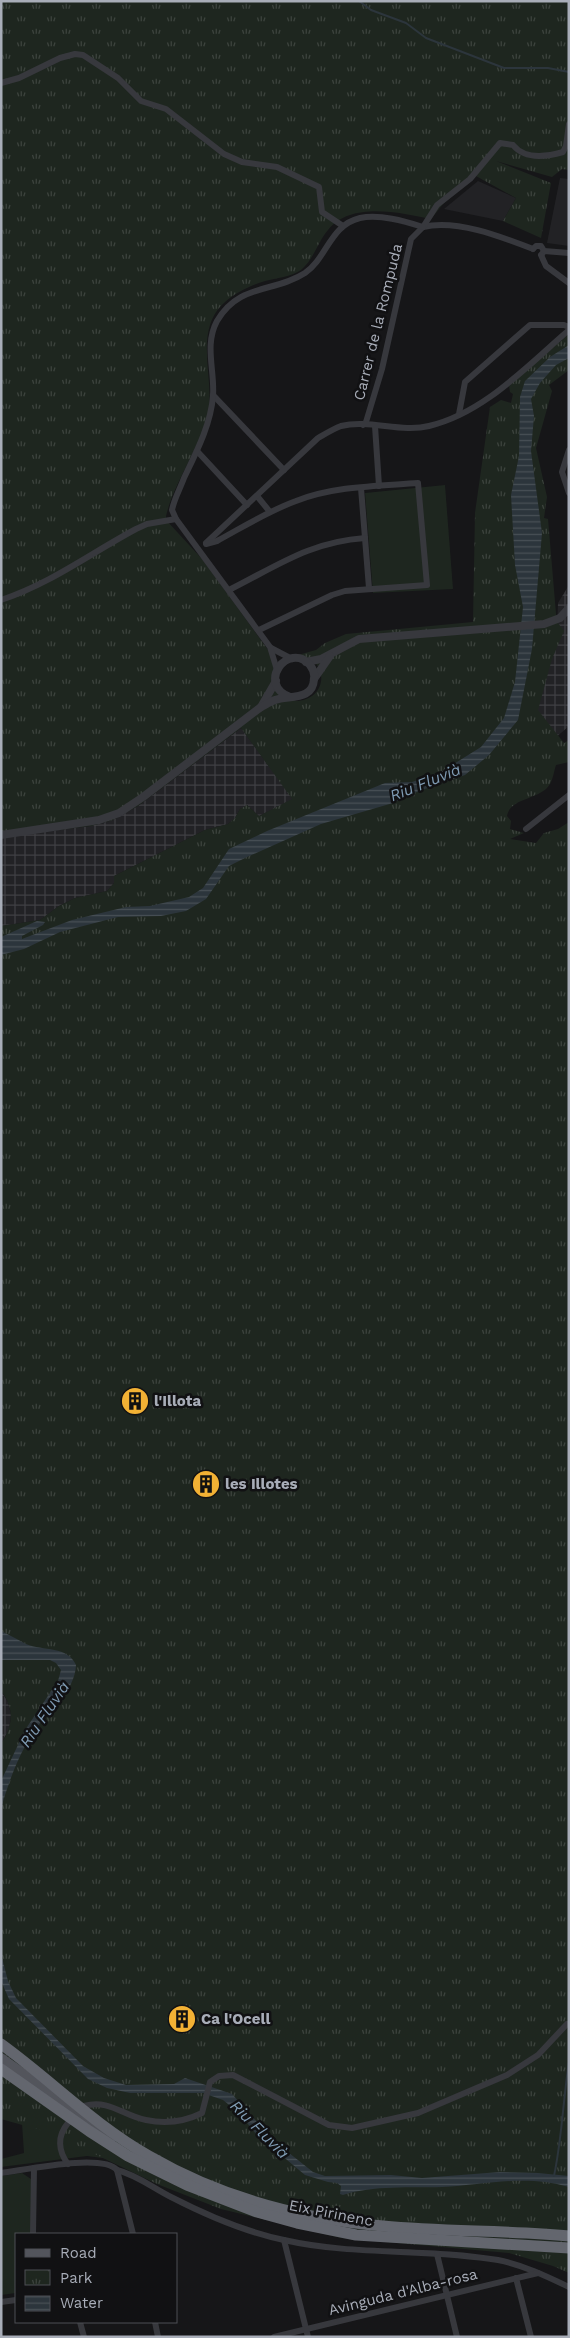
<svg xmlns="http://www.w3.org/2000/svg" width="570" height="2338" viewBox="0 0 570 2338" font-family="'Work Sans',sans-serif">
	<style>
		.built { fill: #222225 }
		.industrial { fill: url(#industrial-grid) }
		.grass { fill: #1e261f }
		.park { fill: url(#park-tufts) }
		.water { fill: url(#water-rules) }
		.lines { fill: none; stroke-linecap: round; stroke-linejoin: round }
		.stream { stroke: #2c353c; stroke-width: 2 }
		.minor { stroke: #37383d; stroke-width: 6 }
		.tertiary { stroke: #37383d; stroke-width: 8 }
		.primary { stroke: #53555c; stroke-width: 10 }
		.motorway { stroke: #63666e; stroke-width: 11 }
		.labels { text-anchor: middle; stroke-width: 5; stroke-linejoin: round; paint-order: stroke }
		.street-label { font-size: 15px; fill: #a8adb8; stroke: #111113 }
		.poi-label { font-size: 15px; font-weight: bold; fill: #a8adb8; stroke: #111113; text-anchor: start }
		.water-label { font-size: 16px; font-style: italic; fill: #7f9bb3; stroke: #111113 }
	</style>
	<defs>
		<pattern id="industrial-grid" width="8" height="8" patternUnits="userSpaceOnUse" patternTransform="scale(1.25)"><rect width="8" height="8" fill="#222225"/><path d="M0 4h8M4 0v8" fill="none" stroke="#3f3f43"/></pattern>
		<pattern id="park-tufts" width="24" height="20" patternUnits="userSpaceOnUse" patternTransform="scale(1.25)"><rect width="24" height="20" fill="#1e261f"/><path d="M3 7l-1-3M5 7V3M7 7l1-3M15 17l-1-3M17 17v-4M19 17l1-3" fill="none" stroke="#3c433d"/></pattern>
		<pattern id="water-rules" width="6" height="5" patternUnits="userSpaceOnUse" patternTransform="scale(1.25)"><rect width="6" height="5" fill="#2c353c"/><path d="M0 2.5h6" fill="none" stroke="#485056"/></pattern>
	</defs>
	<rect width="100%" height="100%" fill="#161618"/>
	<g class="built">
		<path d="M560 178 569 179V246L547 243Z"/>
		<path d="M478 181 516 198 503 221 444 209Z"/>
	</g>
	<g class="industrial">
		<path d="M569 585V726L554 739 536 713 557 633 558 603Z"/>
		<path d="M241 728 293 799 259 816 247 805 240 809 235 818 228 824 205 830 114 876V883L107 891 75 898 59 906 40 920 1 926V837L91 826 113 820 138 806Z"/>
		<path d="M1 1691 8 1702 11 1715 9 1729 1 1744Z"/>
	</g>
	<g class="grass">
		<path d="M445 485 453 589 373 593 365 493Z"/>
		<path d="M9 2077 110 2159 87 2156 1 2167V2159L24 2153 22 2124Z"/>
		<path d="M22 2173 31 2179V2234H16V2293L1 2295V2176Z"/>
	</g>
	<path class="park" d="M1 1H569V170L562 169 552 177 496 161 551 183 541 238 503 221 516 198 476 176 443 204 431 219C401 213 351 201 328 230 317 243 314 259 301 270 291 277 276 278 265 281 251 285 235 293 225 302 194 329 213 374 209 408 204 442 174 481 166 516V520L202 559 279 665 276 684 295 701C327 701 332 660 298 655L316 650 325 643 346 634 473 622 475 513 490 407 501 400 511 403 513 394 510 392 509 385 569 334V370L549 385 552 391 536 448 547 497 544 518 548 519 556 614 558 623 564 631 552 659 538 710 564 743 569 740V762L556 765C554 771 553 779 550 784 541 800 510 797 507 816L511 821 510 829 524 833 510 839 536 843 544 833 558 829 569 822V2273L553 2266 509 2253 341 2238 221 2209 157 2184 51 2133 1 2119V1744C13 1726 15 1708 1 1691V926L40 920 59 906 75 898 107 891 114 883V876L205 830 228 824 235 818 240 809 247 805 259 816 292 799 241 728 138 806 113 820 91 826 1 837Z"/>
	<g class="water">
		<path d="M569 345V358L556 365 540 383 531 399 534 416 531 451 542 533 532 649 518 720 489 755 465 775 419 791 393 803 321 824 247 857 229 866 206 899 186 911 161 916 118 917 60 932 24 949 1 955V937L37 921 45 922 43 925 22 936V939L72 920 126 907 150 906 189 897 203 888 229 849 267 831 385 783 412 782 441 772 481 747 504 718 515 682 523 607 515 565 511 495 519 456 520 397 525 381 550 357Z"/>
		<path d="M1 1631C10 1635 18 1640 26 1644 43 1651 68 1646 76 1665 75 1691 49 1711 35 1730 19 1753 9 1781 1 1808V1781L25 1730 58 1681 61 1670 56 1663 50 1660H1Z"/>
		<path d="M1 1954 8 1981 16 1998 83 2066 104 2078 126 2085 174 2084 185 2078 232 2094 274 2141 313 2172 325 2176 391 2175 422 2178 500 2172 538 2173 569 2176V2187C524 2174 487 2185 442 2187 411 2188 373 2185 343 2195L340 2194 341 2186 337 2183 328 2182 305 2175 256 2134 239 2113 223 2100 203 2093H130L107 2088 88 2079 9 1999 1 1981Z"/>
	</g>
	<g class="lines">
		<g class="stream">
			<path d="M359 1 371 10 406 23 426 38 504 68H548L569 72"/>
			<path d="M554 2176C562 2138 563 2100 569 2062"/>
		</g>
		<g class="minor">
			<path d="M1 83 19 78 60 58 75 54 83 55 118 78 141 101 166 109 224 154 242 162 277 167 319 187 322 212 343 226"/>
			<path d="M423 227C457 219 502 237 533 249"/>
			<path d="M533 249 536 246H541L544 251 542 254"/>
			<path d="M544 251 569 253"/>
			<path d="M541 255 546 266 569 283"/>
			<path d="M213 395 284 470"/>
			<path d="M459 414 465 382 530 325H564L569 327"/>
			<path d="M363 425 366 422 382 369 411 239 423 227 437 205 470 179 500 143 513 145C525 160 546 157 563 152L566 146 569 124"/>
			<path d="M375 426 379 486"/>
			<path d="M569 450 562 472 569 493"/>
			<path d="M197 451 247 505"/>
			<path d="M361 488 369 588"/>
			<path d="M257 496 270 512"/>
			<path d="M206 543 318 438C325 434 333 429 341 426 369 419 401 433 429 426 484 413 527 366 569 330"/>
			<path d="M206 544 217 541C243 527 268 511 296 501 334 486 378 486 418 483L427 585 345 591 332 595 259 630"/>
			<path d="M229 590C277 566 309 542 365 538"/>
			<path d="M1 600C50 584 91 553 136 529L147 524 176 519"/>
			<path d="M271 648 292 659"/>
			<path d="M277 670 270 647 176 519 172 510C174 499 180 489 184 478 196 453 211 424 213 396 215 371 204 345 217 321 239 283 274 293 305 273 327 258 330 225 360 218 380 214 404 221 423 227"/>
			<path d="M526 829 569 795"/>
			<path d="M84 2106C110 2099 123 2116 146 2120 166 2124 184 2122 202 2113L210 2082 219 2076 233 2075 329 2125 352 2128 418 2113 507 2075 538 2055 567 2024"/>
			<path d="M68 2164C58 2151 57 2136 68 2123"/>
			<path d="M117 2170C137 2175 153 2188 171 2197 206 2215 245 2232 284 2240 354 2256 427 2248 498 2260 523 2265 546 2276 569 2287"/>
			<path d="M117 2170 133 2234"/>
			<path d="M1 2173C25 2170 102 2153 117 2170"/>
			<path d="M33 2234 34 2168"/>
			<path d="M284 2240 308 2337"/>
			<path d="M437 2254 457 2337"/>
			<path d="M516 2278 531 2337"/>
			<path d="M1 2302 16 2300"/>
			<path d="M80 2322 84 2337"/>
			<path d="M155 2322 158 2337"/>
			<path d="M274 2337 538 2273"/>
		</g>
		<g class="tertiary">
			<path d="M306 662 321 659 359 639 544 624 560 618 569 608"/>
			<path d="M314 679 330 656"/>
			<path d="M261 707 276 681"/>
			<path d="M1 835 99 820 119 813 143 797 261 707C265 705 270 702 275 700 289 695 313 701 314 679 315 674 313 669 310 665 288 641 256 684 290 697"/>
		</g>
		<path class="primary" d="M1 2058 42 2087 111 2139"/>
		<g class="motorway">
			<path d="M1 2044C52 2081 93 2124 149 2156 220 2197 302 2219 383 2226 445 2232 507 2230 569 2236"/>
			<path d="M1 2069 89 2131 128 2156 187 2185 257 2212 297 2223 356 2235 569 2248"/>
		</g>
	</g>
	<defs>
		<symbol id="building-disc" viewBox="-11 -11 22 22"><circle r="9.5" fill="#f2b134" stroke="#111113"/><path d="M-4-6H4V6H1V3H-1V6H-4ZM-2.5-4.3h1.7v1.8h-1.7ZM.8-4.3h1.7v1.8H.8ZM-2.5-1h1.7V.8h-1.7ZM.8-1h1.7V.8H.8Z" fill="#111"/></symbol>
	</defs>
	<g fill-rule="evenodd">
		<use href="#building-disc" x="119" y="1385" width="32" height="32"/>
		<use href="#building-disc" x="190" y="1468" width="32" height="32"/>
		<use href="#building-disc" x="166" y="2003" width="32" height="32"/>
	</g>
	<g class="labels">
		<g class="street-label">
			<text transform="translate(378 322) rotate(-76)" y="5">Carrer de la Rompuda</text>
			<text transform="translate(331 2213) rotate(11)" y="5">Eix Pirinenc</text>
			<text transform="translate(403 2292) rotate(-14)" y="5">Avinguda d'Alba-rosa</text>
		</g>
		<g class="poi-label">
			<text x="154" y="1406">l'Illota</text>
			<text x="225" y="1489">les Illotes</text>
			<text x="201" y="2024">Ca l'Ocell</text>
		</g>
		<g class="water-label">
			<text transform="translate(425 782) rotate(-22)" y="6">Riu Fluvià</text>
			<text transform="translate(44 1714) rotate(-56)" y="6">Riu Fluvià</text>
			<text transform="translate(260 2129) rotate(45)" y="6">Riu Fluvià</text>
		</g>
	</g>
	<rect width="570" height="2338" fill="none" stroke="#a8adb8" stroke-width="5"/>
	<rect x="15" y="2233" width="162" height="90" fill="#111113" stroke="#4d4f55"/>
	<rect x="25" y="2249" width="25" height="8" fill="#53555c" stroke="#4d4f55"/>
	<text x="60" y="2258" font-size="15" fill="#a8adb8">Road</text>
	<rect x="25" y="2270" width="25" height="15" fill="url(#park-tufts)" stroke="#4d4f55"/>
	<text x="60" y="2283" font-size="15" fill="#a8adb8">Park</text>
	<rect x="25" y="2296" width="25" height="15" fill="url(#water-rules)" stroke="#4d4f55"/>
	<text x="60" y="2308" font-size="15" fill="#a8adb8">Water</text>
</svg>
